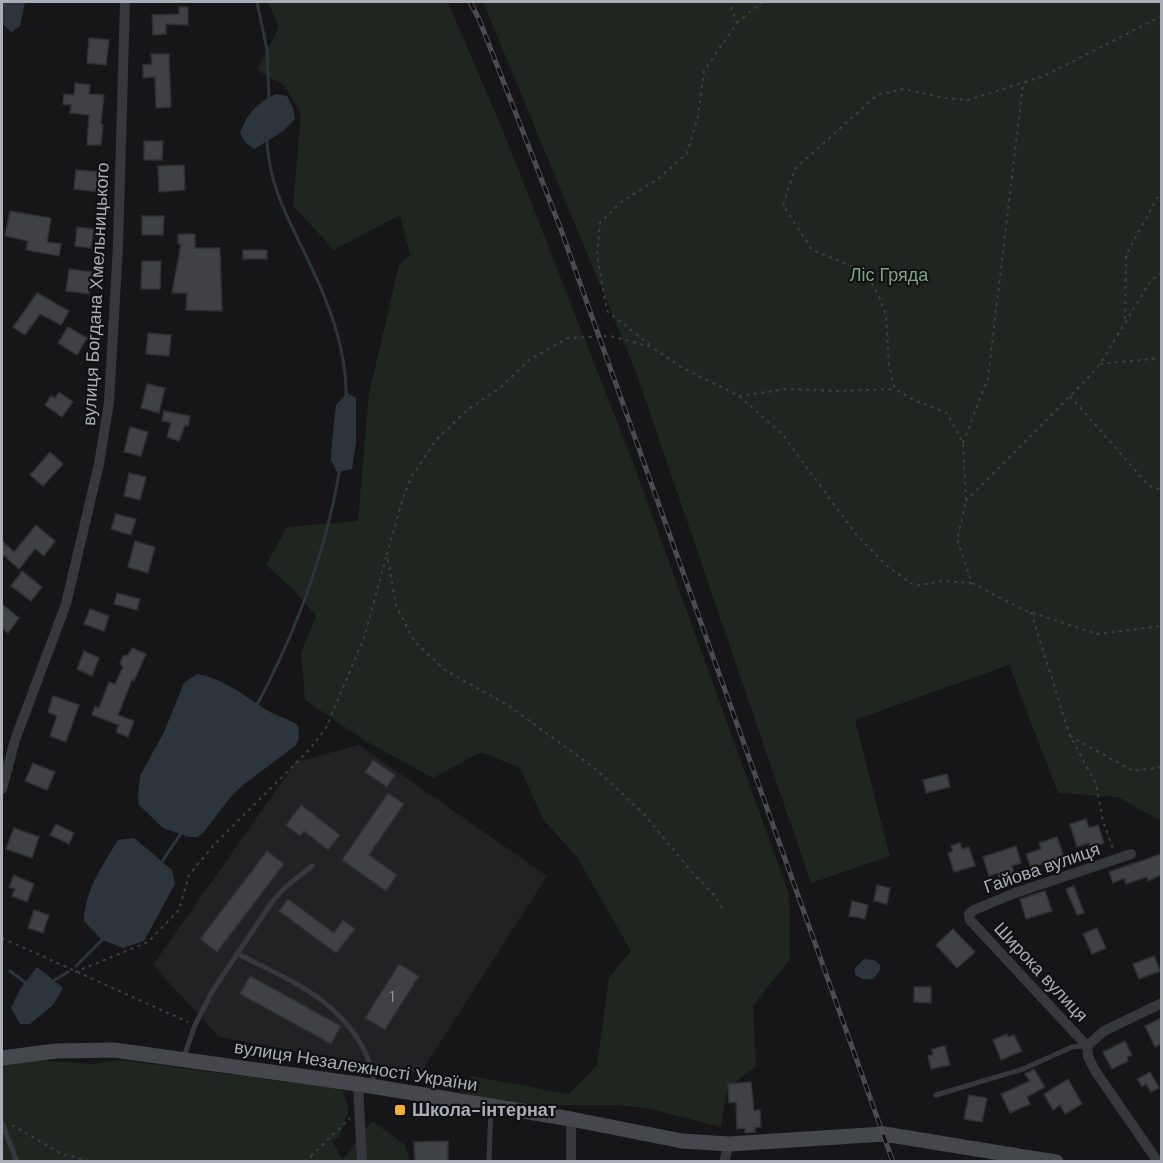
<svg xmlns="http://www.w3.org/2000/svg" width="1163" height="1163" viewBox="0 0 1163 1163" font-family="'DM Sans',sans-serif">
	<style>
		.built { fill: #222225 }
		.green { fill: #1e261f }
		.water { fill: #2c353c }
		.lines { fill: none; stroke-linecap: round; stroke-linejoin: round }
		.stream { stroke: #2c353c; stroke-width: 3 }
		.building { fill: #404145; stroke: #303034; stroke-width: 1.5 }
		.path { stroke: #3d3f44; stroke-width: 2; stroke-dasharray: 3 4.5; stroke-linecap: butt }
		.lane { stroke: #37383d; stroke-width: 5 }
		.street { stroke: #37383d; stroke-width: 10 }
		.secondary { stroke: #45474d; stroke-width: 15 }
		.rail-casing { stroke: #4a4c52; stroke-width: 5 }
		.rail { stroke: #111113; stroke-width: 3; stroke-dasharray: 9; stroke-linecap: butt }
		.poi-dot { fill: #f2b134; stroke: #111113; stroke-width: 2 }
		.labels { text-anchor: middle; stroke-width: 4.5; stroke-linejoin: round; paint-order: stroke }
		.number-label { font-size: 15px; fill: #8e929b }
		.park-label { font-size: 18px; fill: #7fa381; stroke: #111113 }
		.street-label { font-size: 18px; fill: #a8adb8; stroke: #111113 }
		.poi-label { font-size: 18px; font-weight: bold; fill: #a8adb8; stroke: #111113; text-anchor: start }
	</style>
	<rect width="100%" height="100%" fill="#161618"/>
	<path class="built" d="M359 745 547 876 420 1074 219 1037 153 965 296 762Z"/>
	<g class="green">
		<path d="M268 2H448L504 133 634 465 789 894 790 959 753 1006 756 1066 727 1089 721 1127C694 1121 665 1111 636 1107 578 1100 514 1116 459 1091L471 1076 569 1094 597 1065 609 978 631 951 577 857 543 819 520 768 481 752 433 778 364 740 305 700 301 653 316 616 295 591 266 565 287 527 358 521 369 394 399 265 410 255 400 215 334 250 293 206 301 114 285 86 257 70 279 27Z"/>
		<path d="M483 2H1161V821L1118 797 1058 793 1009 665 855 720 890 856 811 883 636 372Z"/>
		<path d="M5 1058 94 1064 120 1060 342 1089 349 1109 339 1138 332 1140 342 1160 372 1121 405 1145 410 1161 2 1162V1059Z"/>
	</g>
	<g class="water">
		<path d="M2 2H25L20 26 11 32 2 23Z"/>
		<path d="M276 94 287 96 293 108 295 119 282 132 254 149 246 143 240 133C247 113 257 103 276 94Z"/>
		<path d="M347 393 356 398V442L352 469 337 472 331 460 332 441 336 405Z"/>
		<path d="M197 674C223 678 243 695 265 709 274 715 285 718 295 723L298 726 299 733 298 741 295 746 243 785 233 794 203 833 197 837H189L163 828 139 805 138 795 140 776 164 732 184 683Z"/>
		<path d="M134 838 172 870 175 884 144 941 123 948 102 940 84 921C85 890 102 866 118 840Z"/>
		<path d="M864 959 874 960 880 965V970L873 979C866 980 861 980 855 974V968Z"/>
		<path d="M37 967 63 988 53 1005 30 1024H20L11 1008 20 989Z"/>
	</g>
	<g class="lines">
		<g class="stream">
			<path d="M257 2 267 50 269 99"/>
			<path d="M267 139C268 184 289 220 308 260 328 301 347 349 346 396"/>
			<path d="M256 707C296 632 326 552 340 468"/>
			<path d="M161 863 182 832"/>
			<path d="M76 966 104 938"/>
			<path d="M10 971 26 983"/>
			<path d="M53 981 68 972"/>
		</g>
	</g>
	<g class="building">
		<path d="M179 7H188V25L166 24V34L153 35 152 15 179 14Z"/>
		<path d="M89 38 109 40 106 65 87 63Z"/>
		<path d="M151 54H169L171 107 156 108 155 77 143 78V65L152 64Z"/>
		<path d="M75 83 90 85 89 94 104 95 101 124 103 125 101 145H87L89 115 70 113 71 105 63 104 64 94 74 95Z"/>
		<path d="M144 141H163L162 160H144Z"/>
		<path d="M184 165 185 190 159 192 158 166Z"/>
		<path d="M76 170 101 172 99 192 74 189Z"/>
		<path d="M10 211 51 218 47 242 61 244 59 256 26 250 28 241 5 236Z"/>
		<path d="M142 216H164L163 235H142Z"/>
		<path d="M77 227 94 229 91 248 75 246Z"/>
		<path d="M178 234H195V248H220L222 311 186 310 187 293H172L181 244H178Z"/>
		<rect x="243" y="250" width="24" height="9"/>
		<path d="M142 261H161L160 289H141Z"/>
		<path d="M69 269 92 272 89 294 66 291Z"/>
		<path d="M37 293 69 311 61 325 40 314 25 335 13 327Z"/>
		<path d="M68 327 87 338 77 355 58 343Z"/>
		<path d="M148 333 171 335 169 356 146 354Z"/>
		<path d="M147 384 165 388 159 413 141 408Z"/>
		<path d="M59 392 73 402 62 417 45 405 51 396 55 398Z"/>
		<path d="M164 411 190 416 188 426 185 425 179 441 167 437 171 423 162 421Z"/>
		<path d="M130 427 148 432 141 456 124 452Z"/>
		<path d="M50 452 63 464 43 486 30 475Z"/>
		<path d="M129 473 146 477 140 500 124 496Z"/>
		<path d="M116 514 136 519 131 535 111 529Z"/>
		<path d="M36 525 55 541 44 556 35 549 19 569 2 554V541L14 552Z"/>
		<path d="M135 541 155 547 148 573 128 567Z"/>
		<path d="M22 571 42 587 31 601 11 586Z"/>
		<path d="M117 593 140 599 137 610 114 604Z"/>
		<path d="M2 604 19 618 8 633 2 628Z"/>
		<path d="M90 609 109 616 104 631 84 624Z"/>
		<path d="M132 648 146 654 134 681 132 680 118 715 134 721 128 737 116 732 119 725 92 715 95 706 99 708 109 682 115 684 123 667 120 663 123 656 128 655Z"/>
		<path d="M84 651 99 658 92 676 77 669Z"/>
		<path d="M53 696 79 705 66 742 50 736 57 716 48 712Z"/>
		<path d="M373 760 395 775 387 787 365 772Z"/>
		<path d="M33 763 55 772 47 790 25 781Z"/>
		<path d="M947 774 950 787 926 793 923 780Z"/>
		<path d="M388 793 404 804 369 855 397 875 386 891 342 860Z"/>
		<path d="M301 805 340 835 328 850 304 831 300 836 286 825Z"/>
		<path d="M1086 819 1089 828 1098 825 1104 843 1090 847 1089 843 1077 847 1070 824Z"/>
		<path d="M56 824 74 833 69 844 50 835Z"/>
		<path d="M14 828 39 837 32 858 6 849Z"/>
		<path d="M1057 837 1065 860 1048 866 1046 862 1031 868 1026 854 1041 849 1039 843Z"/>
		<path d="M960 843 962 849 969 847 975 866 954 872 948 853 953 851 951 846Z"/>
		<path d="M1016 846 1021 863 1012 866 1015 876 1000 881 998 873 989 876 983 857Z"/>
		<path d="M267 851 284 864 217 952 200 939Z"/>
		<path d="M1161 854V875L1148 881 1147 877 1126 884 1124 878 1113 883 1109 872Z"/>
		<path d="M14 875 34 884 27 902 12 896 15 889 9 887Z"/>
		<path d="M877 885 890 888 887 904 874 901Z"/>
		<path d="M1074 886 1084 913 1077 915 1066 889Z"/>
		<path d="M1045 891 1052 911 1026 919 1020 899Z"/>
		<path d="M288 899 334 933 343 920 355 929 336 953 279 911Z"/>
		<path d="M852 901 868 905 865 919 849 916Z"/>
		<path d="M34 910 49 915 43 933 28 928Z"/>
		<path d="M1097 928 1106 948 1092 954 1083 934Z"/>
		<path d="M953 929 975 952 957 968 936 945Z"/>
		<path d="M1154 956 1160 971 1139 979 1133 964Z"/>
		<path d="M399 964 419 976 385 1030 365 1018Z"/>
		<path d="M250 976 341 1026 331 1044 240 994Z"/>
		<path d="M914 987H931V1003L914 1002Z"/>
		<path d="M1161 1018V1044L1155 1047 1145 1026Z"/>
		<path d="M1007 1034 1008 1037 1014 1035 1022 1051 1001 1060 993 1040Z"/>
		<path d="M1125 1041 1132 1055 1127 1057 1128 1061 1112 1069 1103 1052Z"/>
		<path d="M945 1046 950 1065 931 1069 928 1056 933 1055 932 1049Z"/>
		<path d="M1034 1069 1045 1087 1027 1097 1030 1104 1010 1113 1001 1094 1030 1081 1025 1074Z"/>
		<path d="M1150 1072 1159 1088 1151 1092 1146 1084 1142 1087 1137 1079Z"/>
		<path d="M1068 1079 1082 1104 1065 1114 1060 1105 1053 1110 1044 1094Z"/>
		<path d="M751 1082 754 1111 760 1110 761 1127 755 1128V1132L745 1133V1128L737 1129 736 1102 729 1103 728 1084Z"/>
		<path d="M969 1095 987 1098 982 1122 964 1119Z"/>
		<path d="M448 1141V1161H415L414 1142Z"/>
	</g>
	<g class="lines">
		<g class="path">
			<path d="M1162 16 1044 76 968 100 945 98 903 89 877 95 795 169 783 205 812 250 866 272 880 299 886 315 889 365 895 389 914 400 947 413 963 443 966 501 957 540 972 583 1024 610 1097 634 1162 626"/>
			<path d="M737 23 762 2"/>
			<path d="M1125 319 1126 255 1162 189"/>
			<path d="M650 345 607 311 597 255 600 223 621 202 659 178 687 153 698 116 704 71 737 23 729 2"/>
			<path d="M1100 364 1162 358"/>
			<path d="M739 396 787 389 839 391 894 389"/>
			<path d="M1070 396 1149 486 1162 490"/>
			<path d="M963 443 988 378 1023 84"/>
			<path d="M966 501 1088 378 1100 364 1151 280 1162 273"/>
			<path d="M1031 612 1070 736 1096 784 1103 821 1113 849"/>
			<path d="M1070 736 1133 771 1162 767"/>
			<path d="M722 908 715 896 691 871 644 814 593 767 509 706 445 670 414 641 396 605 387 554 404 495 412 476 436 440 467 410 500 388 529 360 568 338 610 336 652 347 681 367 739 396 783 435 855 533 887 566 915 586 942 581 972 583"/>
			<path d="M2 938 188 1022"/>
			<path d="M75 972 148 942 179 910 189 875 214 845 310 749 326 728 365 635 386 557"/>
			<path d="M12 1125 62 1154 94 1162"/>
			<path d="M311 1156 350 1118"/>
			<path d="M305 1162 311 1156V1162"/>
		</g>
		<g class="lane">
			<path d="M238 954C289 980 340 999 366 1054 371 1064 372 1076 375 1086"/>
			<path d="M183 1059 195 1025 213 990 272 902 283 889 312 866"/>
			<path d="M936 1095 1023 1069 1072 1047 1085 1046"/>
			<path d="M2 1123 17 1162"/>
			<path d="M489 1162 491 1106"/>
		</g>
		<g class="street">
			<path d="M2 789 15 740 66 604 99 464 109 402 118 246 125 2"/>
			<path d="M1131 854 1015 893 974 910 969 914 970 920 1087 1046 1088 1056 1094 1069 1158 1162"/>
			<path d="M1087 1046 1104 1031 1162 1003"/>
			<path d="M358 1084 362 1162"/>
			<path d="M571 1119V1162"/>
			<path d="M724 1162 729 1144"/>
		</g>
		<path class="secondary" d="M2 1058 56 1051 114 1050 358 1084 571 1119 682 1141 729 1144 884 1134 1056 1162"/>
		<defs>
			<path id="rail" d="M470 2 479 19 560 227 893 1162"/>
		</defs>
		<use href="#rail" class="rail-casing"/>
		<use href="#rail" class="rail"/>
	</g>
	<rect class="poi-dot" x="394" y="1104" width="12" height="12" rx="3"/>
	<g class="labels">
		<g class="number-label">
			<text x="392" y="1002">1</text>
		</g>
		<g class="park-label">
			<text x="889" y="281">Ліс Гряда</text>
		</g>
		<g class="street-label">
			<text transform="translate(96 294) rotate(-87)" y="6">вулиця Богдана Хмельницького</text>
			<text transform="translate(1042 868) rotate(-19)" y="6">Гайова вулиця</text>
			<text transform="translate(1041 972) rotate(47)" y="6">Широка вулиця</text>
			<text transform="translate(356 1066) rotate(9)" y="6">вулиця Незалежності України</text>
		</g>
		<g class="poi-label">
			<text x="412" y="1116">Школа-інтернат</text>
		</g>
	</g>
	<rect width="1163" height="1163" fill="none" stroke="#a8adb8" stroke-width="6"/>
</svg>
